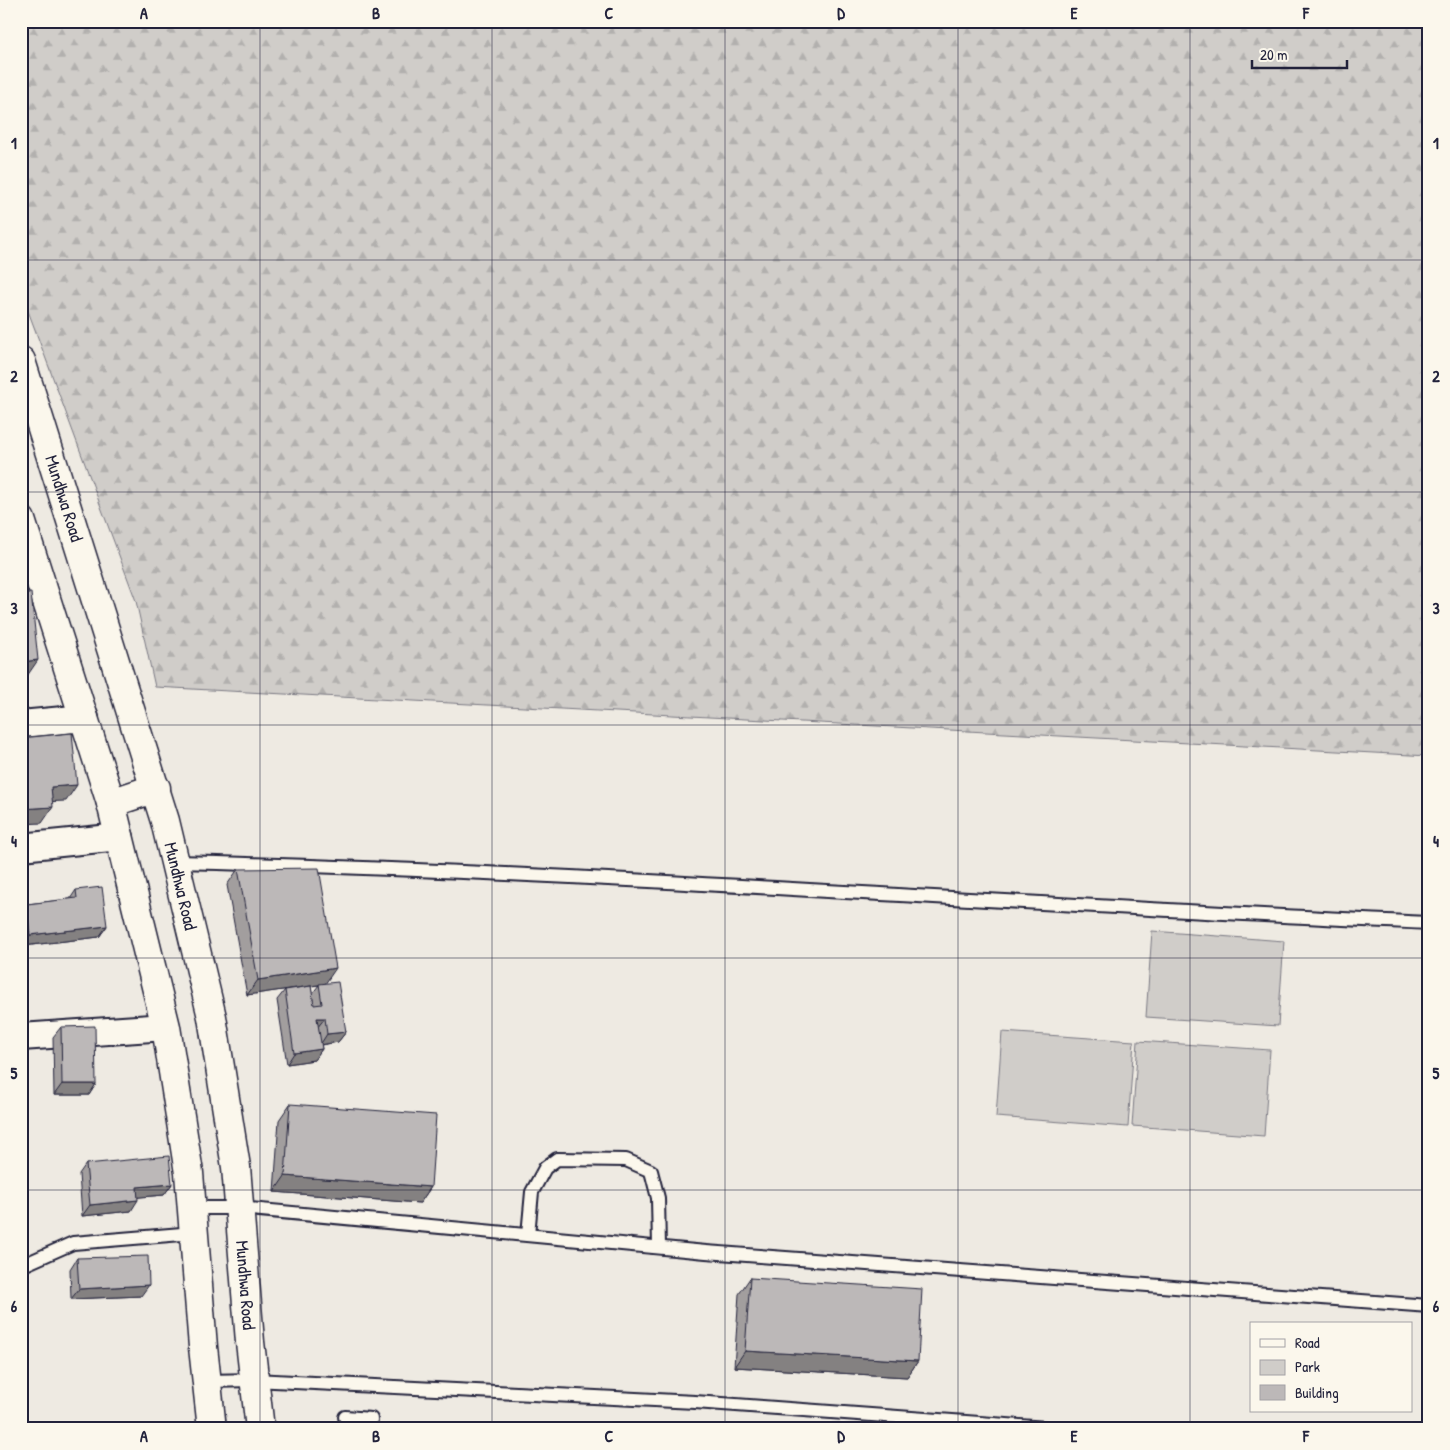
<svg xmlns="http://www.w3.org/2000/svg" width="1450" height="1450" viewBox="0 0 1450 1450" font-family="'Patrick Hand',sans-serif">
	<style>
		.green { fill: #d0cdc9; stroke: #797882 }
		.forest { fill: url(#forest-firs); stroke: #797882 }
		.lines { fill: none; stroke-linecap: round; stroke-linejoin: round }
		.service-casing { stroke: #22223b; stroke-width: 16 }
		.minor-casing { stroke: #22223b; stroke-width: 30 }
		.secondary-casing { stroke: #22223b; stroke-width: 31 }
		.service { stroke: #fbf7ec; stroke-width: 12 }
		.minor { stroke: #fbf7ec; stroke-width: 26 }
		.secondary { stroke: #fbf7ec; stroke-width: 28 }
		.wall { fill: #a29e9e; stroke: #22223b; fill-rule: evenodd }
		.shaded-wall { fill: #848181; stroke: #22223b }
		.building { fill: #bcb8b8; stroke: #22223b }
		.grid { fill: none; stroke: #22223b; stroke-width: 1; stroke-opacity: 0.55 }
		.labels { text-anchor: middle; stroke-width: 4; stroke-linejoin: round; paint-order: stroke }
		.street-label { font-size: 18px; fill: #22223b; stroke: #fbf7ec }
		.neatline { fill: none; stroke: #22223b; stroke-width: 2 }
		.grid-label { font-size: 16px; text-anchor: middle; font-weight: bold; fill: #22223b }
	</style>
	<defs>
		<pattern id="forest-firs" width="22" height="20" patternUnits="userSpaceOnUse" patternTransform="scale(1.25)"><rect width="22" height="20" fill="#d0cdc9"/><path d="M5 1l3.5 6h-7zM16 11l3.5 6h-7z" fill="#b2b0ae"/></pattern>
	</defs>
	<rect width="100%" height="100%" fill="#eeeae2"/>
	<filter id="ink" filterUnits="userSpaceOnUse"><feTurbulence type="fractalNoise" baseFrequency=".02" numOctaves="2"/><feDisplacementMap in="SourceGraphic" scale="10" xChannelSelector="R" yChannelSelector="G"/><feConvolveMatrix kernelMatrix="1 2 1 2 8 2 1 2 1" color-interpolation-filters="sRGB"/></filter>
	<g filter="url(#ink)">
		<g class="green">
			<path d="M1152 931 1284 941 1278 1026 1146 1017Z"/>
			<path d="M1002 1032 1134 1041 1128 1127 996 1117Z"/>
			<path d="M1138 1041 1270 1050 1264 1136 1132 1126Z"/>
		</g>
		<path class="forest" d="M21 21H1429V756L155 687 136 601 21 292Z"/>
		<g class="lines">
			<defs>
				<g id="service">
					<path d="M175 862C593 872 1011 905 1429 923"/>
					<path d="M192 1208H239L706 1252 1429 1306"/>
					<path d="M528 1235 532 1192 545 1168 557 1159 626 1160 651 1171 658 1198 659 1247"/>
					<path d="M21 1266 73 1243 194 1233"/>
					<path d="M207 1381 254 1380 695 1402 1060 1429"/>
					<path d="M345 1417 371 1419 370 1429"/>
				</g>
				<g id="minor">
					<path d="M21 724 85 718"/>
					<path d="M21 847 120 837"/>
					<path d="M21 1037 166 1027"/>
				</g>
				<g id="secondary">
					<path id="s1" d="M21 361 165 821 212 1017 236 1167 250 1342 260 1429"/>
					<path d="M21 520 111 803 166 1027 189 1173 203 1347 212 1429"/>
					<path d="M111 803 156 788"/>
				</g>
			</defs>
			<use href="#service" class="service-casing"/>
			<use href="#minor" class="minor-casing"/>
			<use href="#secondary" class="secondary-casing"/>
			<use href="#service" class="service"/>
			<use href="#minor" class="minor"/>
			<use href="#secondary" class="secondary"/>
		</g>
		<g class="wall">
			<path d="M238 869 325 983 346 1032 338 1042 321 1045 322 1049 314 1060 287 1064 277 1000 285 990 289 989 247 995 227 885ZM319 985 312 994 311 986Z"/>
			<path d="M76 890 107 926 99 937 23 946 21 934V912L27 904 70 899Z"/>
			<path d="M61 1027 96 1084 89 1095H54L53 1037Z"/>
			<path d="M290 1104 431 1187 420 1203 274 1192 279 1120Z"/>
			<path d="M86 1164 172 1184 164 1195 138 1197 131 1211 82 1216 79 1174Z"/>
			<path d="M77 1258 141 1296 71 1299 70 1269Z"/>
			<path d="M750 1278 918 1361 907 1377 734 1367 739 1294Z"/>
		</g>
		<g class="shaded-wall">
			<path d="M38 660 27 676 21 677V662Z"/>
			<path d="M77 785 66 801 40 802 51 787Z"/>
			<path d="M53 807 42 823 21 824V809Z"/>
			<path d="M107 926 99 937 23 946 30 935Z"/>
			<path d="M336 968 325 984 247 995 258 980Z"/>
			<path d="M317 1018H325L317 1028Z"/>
			<path d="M346 1032 338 1042 320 1045 327 1034Z"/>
			<path d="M322 1049 314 1060 287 1064 294 1053Z"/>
			<path d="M62 1084H96L89 1095H54Z"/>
			<path d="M285 1176 431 1187 420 1203 274 1192Z"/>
			<path d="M172 1184 164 1195 130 1198 137 1187Z"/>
			<path d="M138 1200 131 1211 82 1216 90 1205Z"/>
			<path d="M149 1285 141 1296 71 1299 79 1289Z"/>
			<path d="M745 1351 918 1361 907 1377 734 1367Z"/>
		</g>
		<g class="building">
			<path d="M31 593 38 660 21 662V594Z"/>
			<path d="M72 733 77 785 51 787 53 807 21 809V738Z"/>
			<path d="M319 868 336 968 258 980 238 869Z"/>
			<path d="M102 887 107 926 30 935 27 904 77 898 76 890Z"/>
			<path d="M338 982 346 1032 327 1034 325 1018H317L322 1049 294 1053 285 990 311 986 314 1005 322 1004 319 984Z"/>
			<path d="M95 1026 96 1084H62L61 1027Z"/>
			<path d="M290 1104 436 1115 431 1187 285 1176Z"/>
			<path d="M169 1156 172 1184 137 1187 138 1200 90 1205 86 1164Z"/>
			<path d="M148 1256 149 1285 79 1289 77 1258Z"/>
			<path d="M750 1278 922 1289 918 1361 745 1351Z"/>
		</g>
	</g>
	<path class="grid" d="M260 21V1429M492 21V1429M725 21V1429M958 21V1429M1190 21V1429M21 260H1429M21 492H1429M21 725H1429M21 958H1429M21 1190H1429"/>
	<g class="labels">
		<g class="street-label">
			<text dy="6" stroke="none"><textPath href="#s1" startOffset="144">Mundhwa Road</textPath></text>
			<text dy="6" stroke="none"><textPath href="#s1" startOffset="549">Mundhwa Road</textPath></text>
			<text dy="6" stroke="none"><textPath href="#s1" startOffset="954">Mundhwa Road</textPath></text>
		</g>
	</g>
	<rect width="1450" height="1450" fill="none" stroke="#fbf7ec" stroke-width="55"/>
	<rect x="1250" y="1322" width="162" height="90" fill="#fbf7ec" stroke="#a4a2a5"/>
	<rect x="1260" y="1339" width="25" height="8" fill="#fbf7ec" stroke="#a4a2a5"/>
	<text x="1295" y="1348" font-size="15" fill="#22223b">Road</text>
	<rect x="1260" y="1360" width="25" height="15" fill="#d0cdc9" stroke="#a4a2a5"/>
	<text x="1295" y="1372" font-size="15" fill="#22223b">Park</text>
	<rect x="1260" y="1385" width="25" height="15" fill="#bcb8b8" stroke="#a4a2a5"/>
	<text x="1295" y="1398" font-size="15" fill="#22223b">Building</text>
	<path d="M1252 60v8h95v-8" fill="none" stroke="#22223b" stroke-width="2.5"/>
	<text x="1260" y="60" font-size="15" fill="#22223b" stroke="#fbf7ec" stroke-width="4" paint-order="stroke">20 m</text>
	<rect x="28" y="28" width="1394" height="1394" class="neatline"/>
	<g class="grid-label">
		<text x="144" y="19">A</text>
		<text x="376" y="19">B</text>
		<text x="609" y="19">C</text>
		<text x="841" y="19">D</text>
		<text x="1074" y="19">E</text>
		<text x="1306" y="19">F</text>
		<text x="14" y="149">1</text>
		<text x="1436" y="149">1</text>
		<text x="14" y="382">2</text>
		<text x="1436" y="382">2</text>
		<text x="14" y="614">3</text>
		<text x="1436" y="614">3</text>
		<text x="14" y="847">4</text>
		<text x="1436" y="847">4</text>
		<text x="14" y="1079">5</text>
		<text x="1436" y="1079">5</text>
		<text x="14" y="1312">6</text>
		<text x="1436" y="1312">6</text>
		<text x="144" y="1442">A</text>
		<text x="376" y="1442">B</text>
		<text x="609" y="1442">C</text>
		<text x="841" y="1442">D</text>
		<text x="1074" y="1442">E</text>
		<text x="1306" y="1442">F</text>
	</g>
</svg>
